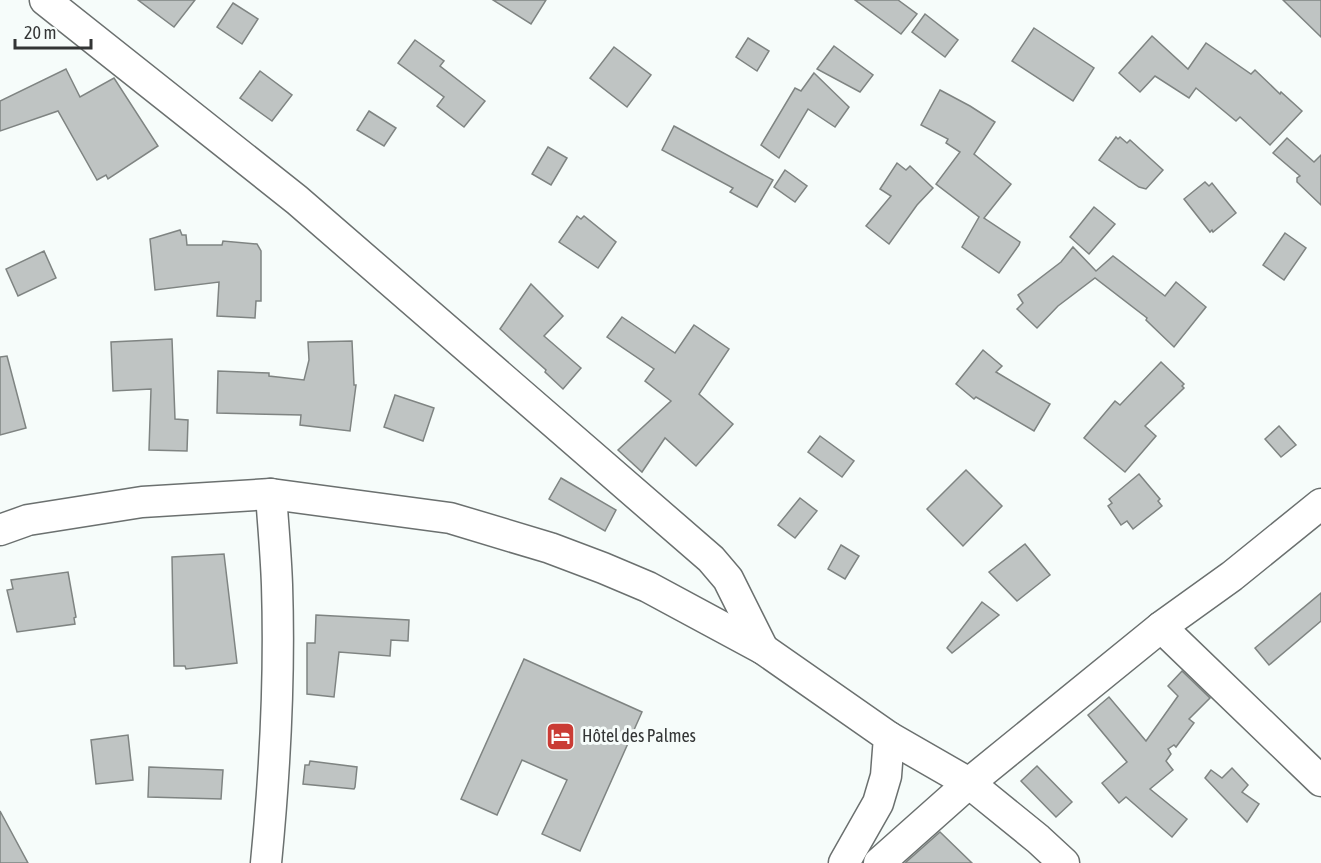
<svg xmlns="http://www.w3.org/2000/svg" width="1321" height="863" viewBox="0 0 1321 863" font-family="'Asap Condensed',sans-serif">
	<style>
		.building { fill: #bfc4c3; stroke: #7f8482; stroke-width: 1.5 }
		.lines { fill: none; stroke-linecap: round; stroke-linejoin: round }
		.street-casing { stroke: #6b706f; stroke-width: 33 }
		.street { stroke: #fff; stroke-width: 30 }
		.labels { text-anchor: middle; stroke-width: 6; stroke-linejoin: round; paint-order: stroke }
		.poi-label { font-size: 18px; fill: #333535; stroke: #f6fcfa; text-anchor: start }
	</style>
	<rect width="100%" height="100%" fill="#f6fcfa"/>
	<g class="building">
		<path d="M138 0H195L174 27Z"/>
		<path d="M493 0H546L531 24Z"/>
		<path d="M855 0H898L917 14 901 34Z"/>
		<path d="M1283 0H1321V37Z"/>
		<path d="M233 3 258 19 242 44 217 27Z"/>
		<path d="M925 14 958 40 945 57 912 32Z"/>
		<path d="M1034 28 1094 68 1073 101 1012 61Z"/>
		<path d="M1152 36 1188 69 1206 43 1251 74 1255 70 1280 94 1281 92 1302 111 1270 145 1240 117 1236 121 1196 88 1189 98 1155 76 1140 92 1119 73Z"/>
		<path d="M748 38 769 51 757 71 736 57Z"/>
		<path d="M415 40 444 61 440 66 485 101 464 127 437 106 444 97 398 63Z"/>
		<path d="M834 46 873 75 860 92 817 69Z"/>
		<path d="M614 47 651 75 627 107 590 78Z"/>
		<path d="M66 69 80 97 114 78 158 146 108 179 106 175 97 180 58 111 0 131V101Z"/>
		<path d="M260 71 292 95 272 121 240 98Z"/>
		<path d="M814 73 849 107 835 127 808 109 779 158 761 145 795 88 801 91Z"/>
		<path d="M940 90 970 106 995 122 974 154 1011 184 984 218 1020 242 1019 245 999 273 962 247 979 217 936 184 960 152 946 143 948 139 921 125Z"/>
		<path d="M369 111 396 128 384 146 357 130Z"/>
		<path d="M674 126 773 180 757 207 730 192 733 188 662 150Z"/>
		<path d="M1116 137 1118 139 1120 137 1127 143 1130 140 1163 170 1146 189 1139 187 1099 160Z"/>
		<path d="M1287 138 1314 162 1321 155V205L1297 182V178L1300 176 1273 153Z"/>
		<path d="M548 147 567 158 551 185 532 174Z"/>
		<path d="M897 163 906 170 910 166 933 188 917 205 889 244 866 226 891 196 880 189Z"/>
		<path d="M785 170 807 186 795 202 774 187Z"/>
		<path d="M1205 182 1209 186 1212 183 1236 213 1213 232 1212 230 1210 232 1184 199Z"/>
		<path d="M1094 207 1115 224 1089 254 1070 237Z"/>
		<path d="M577 216 581 219 584 216 616 242 598 268 559 242Z"/>
		<path d="M180 230 182 235H186L187 245H222L223 241 257 244 261 251V301H256L255 318 217 316 219 282 155 290 150 239Z"/>
		<path d="M1285 233 1306 248 1284 280 1263 265Z"/>
		<path d="M1073 247 1096 271 1113 256 1165 296 1176 282 1206 307 1174 347 1146 320 1147 318 1095 278 1058 306 1037 328 1017 309 1023 303 1018 295 1061 262Z"/>
		<path d="M44 251 56 278 18 296 6 269Z"/>
		<path d="M531 284 563 316 544 336 581 368 563 389 545 372 546 370 500 329Z"/>
		<path d="M622 317 675 353 694 325 729 349 699 394 733 424 696 466 665 438 642 472 618 450 671 401 645 381 654 369 607 337Z"/>
		<path d="M172 339 175 419 188 420 187 451 149 450 151 389 113 391 111 342Z"/>
		<path d="M352 341 354 385H356L350 431 300 425 301 415 217 413 218 371 269 373V376L304 380 309 360 308 342Z"/>
		<path d="M983 350 1002 366 996 372 1050 404 1034 431 976 397 974 399 956 384Z"/>
		<path d="M7 356 26 428 0 435V357Z"/>
		<path d="M1161 362 1184 384 1182 386 1184 388 1145 426 1156 436 1125 472 1084 438 1115 401 1120 405Z"/>
		<path d="M395 395 434 408 423 441 384 427Z"/>
		<path d="M1279 426 1296 445 1281 457 1265 439Z"/>
		<path d="M820 436 854 461 842 477 808 452Z"/>
		<path d="M966 470 1002 506 963 546 927 509Z"/>
		<path d="M1139 474 1160 499 1158 501 1162 506 1133 529 1127 521 1121 525 1108 506 1112 503 1109 499Z"/>
		<path d="M561 478 616 510 605 531 549 499Z"/>
		<path d="M800 498 817 511 795 538 778 525Z"/>
		<path d="M1025 544 1050 575 1017 601 989 572Z"/>
		<path d="M841 545 859 556 845 579 828 569Z"/>
		<path d="M224 554 237 663 186 669 185 666H174L172 557Z"/>
		<path d="M68 572 76 617 74 618 75 624 17 632 7 590 13 589 11 580Z"/>
		<path d="M1321 593V621L1269 665 1255 648Z"/>
		<path d="M982 602 999 615 952 653 947 648Z"/>
		<path d="M316 615 409 620 408 641 391 640 390 656 339 652 334 697 307 694V643H315Z"/>
		<path d="M524 659 642 712 580 851 542 834 567 780 522 760 497 815 461 799Z"/>
		<path d="M1182 671 1210 698 1189 719 1194 723 1176 747 1174 745 1168 749 1171 754 1166 761 1173 770 1150 789 1187 819 1172 837 1126 797 1119 803 1102 783 1127 762 1088 715 1109 697 1146 741 1178 696 1168 686Z"/>
		<path d="M128 735 133 780 96 784 91 740Z"/>
		<path d="M310 761 357 767 355 787 354 789 303 784 305 765H309Z"/>
		<path d="M1037 766 1072 802 1056 817 1021 781Z"/>
		<path d="M149 767 223 770 221 799 148 797Z"/>
		<path d="M1232 768 1248 785 1242 792 1259 804 1247 822 1205 778 1211 770 1222 778Z"/>
		<path d="M0 811 28 863H0Z"/>
		<path d="M940 832 972 863H905Z"/>
	</g>
	<g class="lines">
		<defs>
			<g id="street">
				<path d="M45 0 297 200 711 559 728 579 763 649"/>
				<path d="M0 530 28 520 142 502 271 494"/>
				<path d="M1161 627 1321 781"/>
				<path d="M889 737 969 783 1038 839 1064 863"/>
				<path d="M266 863C275 771 280 677 277 585 276 555 273 524 271 494L450 518 550 548 603 568 648 587 763 649 889 737 886 776 878 803 844 863"/>
				<path d="M879 863 969 783 1161 627 1232 576 1321 504"/>
			</g>
		</defs>
		<use href="#street" class="street-casing"/>
		<use href="#street" class="street"/>
	</g>
	<defs>
		<symbol id="hotel-square" viewBox="-11 -11 22 22"><rect x="-9" y="-9" width="18" height="18" rx="4" fill="#ca3c35" stroke="#f6fcfa"/><path d="M-6-4.5h1.5V1H6V5H4.5V3h-9V5H-6ZM-4 0a1.8 1.8 0 1 1 3.6 0ZM.5 0V-2.5h3Q6-2.5 6 0Z" fill="#fff"/></symbol>
	</defs>
	<g fill-rule="evenodd">
		<use href="#hotel-square" x="544" y="720" width="33" height="33"/>
	</g>
	<g class="labels">
		<g class="poi-label">
			<text x="582" y="742">Hôtel des Palmes</text>
		</g>
	</g>
	<path d="M15 39v9h76v-9" fill="none" stroke="#333535" stroke-width="3"/>
	<text x="24" y="39" font-size="18" fill="#333535" stroke="#f6fcfa" stroke-width="4.5" paint-order="stroke">20 m</text>
</svg>
